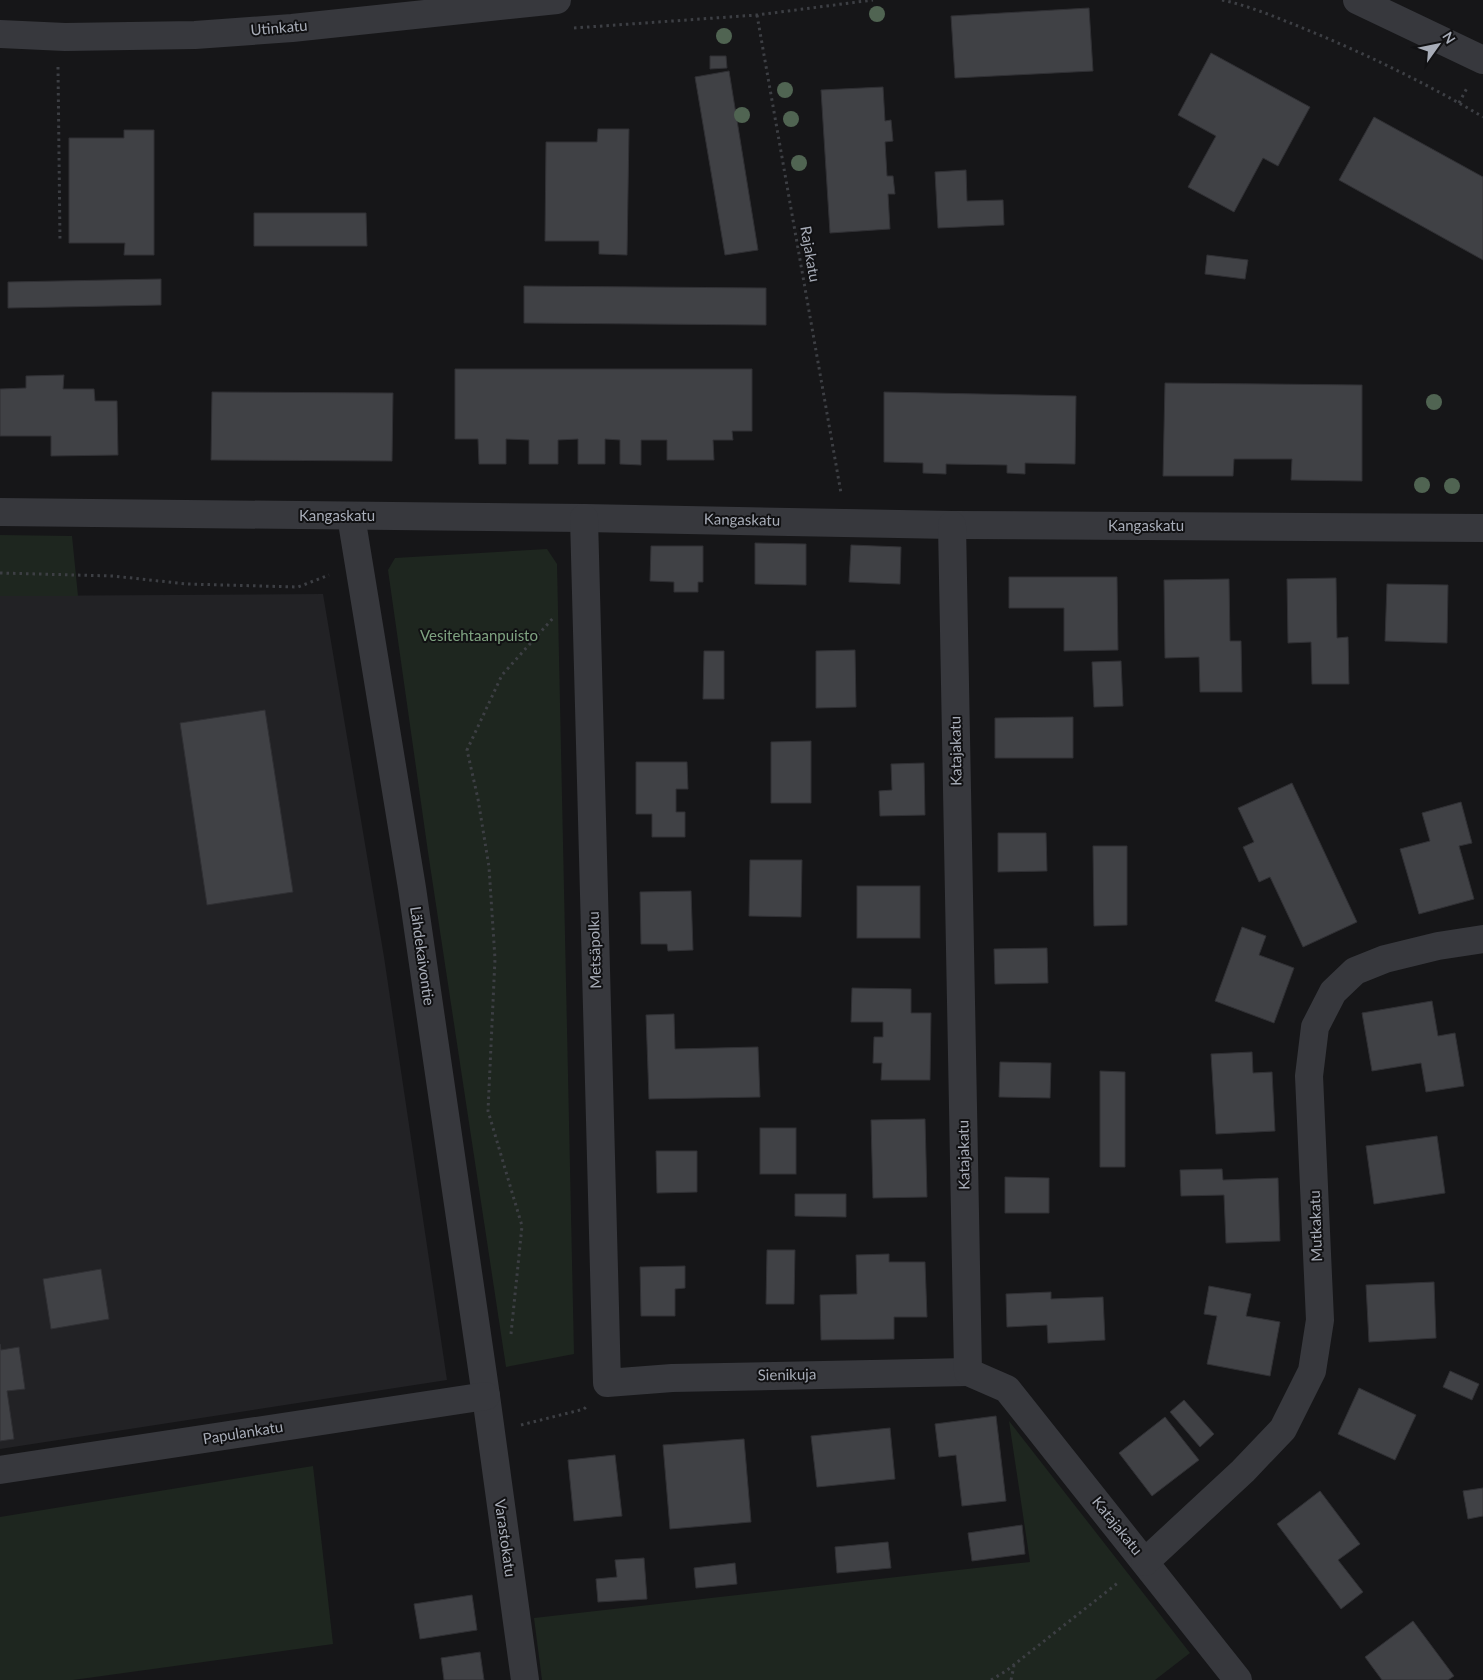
<svg xmlns="http://www.w3.org/2000/svg" width="1483" height="1680" viewBox="0 0 1483 1680" font-family="Lato,sans-serif">
	<style>
		.built { fill: #222225 }
		.green { fill: #1e261f }
		.building { fill: #404145; stroke: #303034 }
		.lines { fill: none; stroke-linecap: round; stroke-linejoin: round }
		.path { stroke: #3d3f44; stroke-width: 3; stroke-dasharray: 2.5 4; stroke-linecap: butt }
		.minor { stroke: #37383d; stroke-width: 28 }
		.tertiary { stroke: #37383d; stroke-width: 28 }
		.tree { fill: #506452 }
		.labels { text-anchor: middle; stroke-width: 4; stroke-linejoin: round; paint-order: stroke }
		.street-label { font-size: 15px; fill: #a8adb8; stroke: #111113 }
		.park-label { font-size: 15px; fill: #7fa381; stroke: #111113 }
	</style>
	<rect width="100%" height="100%" fill="#161618"/>
	<path class="built" d="M323 594 384 957 447 1380 0 1449V596Z"/>
	<g class="green">
		<path d="M0 535 72 536 78 596H0Z"/>
		<path d="M547 549 557 564 574 1354 506 1367 428 852 388 570 395 558Z"/>
		<path d="M1009 1421 1190 1653 1155 1680H542L534 1618 1030 1562Z"/>
		<path d="M313 1466 333 1644 73 1680H0V1517Z"/>
	</g>
	<g class="building">
		<path d="M1089 8 1093 71 955 78 951 16Z"/>
		<path d="M1211 53 1310 107 1278 166 1263 158 1234 212 1188 187 1216 136 1178 115Z"/>
		<path d="M710 56H726L727 68 710 69Z"/>
		<path d="M729 71 758 250 725 255 695 77Z"/>
		<path d="M883 87 885 121 891 120 893 141 885 142 887 176H893L895 194H888L890 229 830 233 821 90Z"/>
		<path d="M1374 117 1483 177V260L1339 180Z"/>
		<path d="M598 129H629L627 255 599 254V241H545L546 142H597Z"/>
		<path d="M124 130H154V255H124L125 243H69V138H124Z"/>
		<path d="M966 170 967 201 1003 200 1004 225 938 228 935 172Z"/>
		<path d="M254 213H366L367 246H254Z"/>
		<path d="M1207 255 1248 260 1245 279 1205 274Z"/>
		<path d="M161 279V305L8 308V282Z"/>
		<path d="M524 286 766 288V325L524 323Z"/>
		<path d="M455 369H752V431H732L733 440H713L714 460H667V440H641V465L620 464V440L605 439V464H578V439L558 440V464H529V440L506 439V464H479L478 439H455Z"/>
		<path d="M64 375 63 389H94L95 401H117L118 455 51 456V436H0V389L26 388V376Z"/>
		<path d="M1165 383 1362 385V481L1291 480 1292 459H1234L1233 476H1163Z"/>
		<path d="M212 392 393 393 392 461 211 460Z"/>
		<path d="M884 392 1076 396 1075 464 1025 463V474L1007 473V465L946 464V474L923 473V463L884 462Z"/>
		<path d="M755 543 806 544V585L755 584Z"/>
		<path d="M851 545 901 547 900 584 849 582Z"/>
		<path d="M651 546H703V582H698V592H674V582L650 581Z"/>
		<path d="M1009 577H1117L1118 650 1064 651V608H1009Z"/>
		<path d="M1336 578 1337 638 1348 637 1349 684H1312L1311 642 1288 643 1287 579Z"/>
		<path d="M1229 579 1230 641H1241L1242 692H1200L1199 657 1165 658 1164 580Z"/>
		<path d="M1387 584 1448 585 1447 643 1385 641Z"/>
		<path d="M855 650 856 707 816 708V651Z"/>
		<path d="M704 651H724V699H703Z"/>
		<path d="M1121 661 1123 706 1094 707 1092 662Z"/>
		<path d="M265 710 293 892 207 905 180 723Z"/>
		<path d="M1073 717V758H995V718Z"/>
		<path d="M811 741V803H771V742Z"/>
		<path d="M636 762H687L688 789H676V812H685V837H652V814H636Z"/>
		<path d="M924 763 925 815 880 816 879 791 892 790 891 764Z"/>
		<path d="M1292 783 1357 922 1303 947 1270 877 1259 882 1243 847 1254 842 1238 808Z"/>
		<path d="M1461 802 1472 843 1459 846 1474 899 1419 914 1400 849 1430 841 1422 813Z"/>
		<path d="M998 833H1046L1047 871 998 872Z"/>
		<path d="M1093 846H1127V925L1094 926Z"/>
		<path d="M750 860H802L801 917 749 916Z"/>
		<rect x="857" y="886" width="63" height="52"/>
		<path d="M691 891 693 950 668 951 667 944H641L640 892Z"/>
		<path d="M1242 927 1266 936 1259 955 1294 968 1274 1023 1215 1001Z"/>
		<path d="M1047 948 1048 983 995 984 994 949Z"/>
		<path d="M852 988 911 989V1013H931L930 1080H881L882 1063H873L874 1037H883V1022H851Z"/>
		<path d="M1432 1001 1438 1036 1455 1033 1464 1086 1426 1092 1421 1063 1372 1071 1362 1013Z"/>
		<path d="M674 1014 675 1049 758 1047 760 1097 649 1099 646 1015Z"/>
		<path d="M1252 1052 1253 1073 1272 1072 1275 1131 1216 1134 1211 1054Z"/>
		<path d="M1000 1062 1051 1063 1050 1098 999 1097Z"/>
		<path d="M1100 1071 1125 1072V1167H1100Z"/>
		<path d="M925 1119 927 1197 873 1198 871 1120Z"/>
		<rect x="760" y="1128" width="36" height="46"/>
		<path d="M1437 1136 1445 1193 1374 1204 1366 1146Z"/>
		<path d="M656 1151H697V1192L657 1193Z"/>
		<path d="M1222 1169 1223 1180 1278 1178 1280 1241 1226 1243 1224 1195 1181 1196 1180 1170Z"/>
		<path d="M1005 1177 1049 1178V1213H1005Z"/>
		<path d="M795 1194H846V1217L795 1216Z"/>
		<path d="M767 1250H795L794 1304H766Z"/>
		<path d="M889 1254V1262H925L927 1317H894V1339L821 1340 820 1295 857 1294 856 1255Z"/>
		<path d="M685 1266V1288L675 1289V1316H641L640 1267Z"/>
		<path d="M101 1269 109 1319 51 1329 43 1279Z"/>
		<path d="M1434 1282 1436 1338 1369 1342 1366 1285Z"/>
		<path d="M1209 1286 1251 1294 1246 1316 1280 1322 1270 1376 1207 1364 1217 1316 1204 1314Z"/>
		<path d="M1051 1292V1299L1103 1297 1105 1340 1048 1343 1047 1325 1007 1327 1006 1294Z"/>
		<path d="M0 1344 1 1350 19 1347 25 1389 7 1391 14 1439 0 1441Z"/>
		<path d="M1450 1371 1479 1384 1472 1400 1443 1387Z"/>
		<path d="M1359 1388 1416 1415 1395 1460 1338 1434Z"/>
		<path d="M1184 1400 1214 1434 1200 1447 1170 1412Z"/>
		<path d="M996 1416 1006 1501 962 1506 956 1455 939 1457 935 1424Z"/>
		<path d="M1165 1417 1199 1460 1152 1496 1119 1453Z"/>
		<path d="M890 1428 895 1479 817 1487 811 1436Z"/>
		<path d="M744 1439 751 1522 670 1529 663 1445Z"/>
		<path d="M615 1455 622 1516 574 1521 568 1460Z"/>
		<path d="M1483 1488V1516L1468 1519 1463 1491Z"/>
		<path d="M1320 1491 1360 1544 1338 1560 1363 1592 1341 1609 1277 1524Z"/>
		<path d="M1022 1525 1025 1554 972 1561 968 1533Z"/>
		<path d="M888 1542 891 1568 837 1573 835 1547Z"/>
		<path d="M644 1558 647 1599 598 1602 596 1579 617 1577 615 1560Z"/>
		<path d="M735 1563 737 1584 696 1588 694 1568Z"/>
		<path d="M472 1595 477 1630 420 1639 414 1604Z"/>
		<path d="M1413 1621 1454 1676 1448 1680H1382L1365 1657Z"/>
		<path d="M480 1652 484 1680H444L441 1658Z"/>
	</g>
	<g class="lines">
		<g class="path">
			<path d="M1222 0C1250 6 1278 18 1305 29 1366 54 1426 83 1483 117"/>
			<path d="M757 15 841 493"/>
			<path d="M574 28 757 15 873 0"/>
			<path d="M58 67 60 242"/>
			<path d="M1459 103 1467 88"/>
			<path d="M0 573 113 576 187 584 298 587 329 575"/>
			<path d="M511 1334 522 1226 488 1111 495 959 489 867 478 799 467 750 502 675 554 617"/>
			<path d="M521 1425 584 1409 587 1406"/>
			<path d="M991 1680 1006 1671 1119 1582"/>
			<path d="M1011 1680 1014 1666"/>
		</g>
		<g class="minor">
			<path d="M0 512 584 518 952 525 1483 528"/>
			<path d="M351 516 412 888 486 1396 525 1680"/>
			<path d="M584 518 607 1383 672 1378 968 1372"/>
			<path d="M952 525 968 1372 1007 1389 1238 1680"/>
			<path d="M0 1470 486 1396"/>
			<path d="M1145 1562 1243 1471 1283 1429 1312 1371 1320 1320 1309 1076 1315 1027 1333 992 1355 971 1385 959 1438 946 1483 939"/>
		</g>
		<g class="tertiary">
			<path d="M1357 0 1483 60"/>
			<path d="M0 34 65 37 195 35 292 28 557 0"/>
		</g>
	</g>
	<g class="tree">
		<circle cx="877" cy="14" r="8"/>
		<circle cx="724" cy="36" r="8"/>
		<circle cx="785" cy="90" r="8"/>
		<circle cx="742" cy="115" r="8"/>
		<circle cx="791" cy="119" r="8"/>
		<circle cx="799" cy="163" r="8"/>
		<circle cx="1434" cy="402" r="8"/>
		<circle cx="1422" cy="485" r="8"/>
		<circle cx="1452" cy="486" r="8"/>
	</g>
	<g class="labels">
		<g class="street-label">
			<text transform="translate(279 28) rotate(-5)" y="5">Utinkatu</text>
			<text transform="translate(810 254) rotate(80)" y="5">Rajakatu</text>
			<text x="337" y="521">Kangaskatu</text>
			<text transform="translate(742 520) rotate(1)" y="5">Kangaskatu</text>
			<text x="1146" y="531">Kangaskatu</text>
			<text transform="translate(956 751) rotate(-91)" y="5">Katajakatu</text>
			<text transform="translate(595 950) rotate(-92)" y="5">Metsäpolku</text>
			<text transform="translate(422 956) rotate(82)" y="5">Lähdekaivontie</text>
			<text transform="translate(964 1155) rotate(-91)" y="5">Katajakatu</text>
			<text transform="translate(1316 1226) rotate(-92)" y="5">Mutkakatu</text>
			<text transform="translate(787 1375) rotate(-1)" y="5">Sienikuja</text>
			<text transform="translate(243 1433) rotate(-9)" y="5">Papulankatu</text>
			<text transform="translate(1117 1526) rotate(51)" y="5">Katajakatu</text>
			<text transform="translate(505 1538) rotate(82)" y="5">Varastokatu</text>
		</g>
		<g class="park-label">
			<text x="479" y="641">Vesitehtaanpuisto</text>
		</g>
	</g>
	<g transform="translate(1438 45) rotate(57)" stroke="#111113" stroke-width="4" paint-order="stroke">
	<path d="M0-4L9 19L0 12L-9 19Z" fill="#a8adb8"/>
	<text y="-8" font-size="14" font-weight="bold" text-anchor="middle" fill="#a8adb8">N</text>
	</g>
</svg>
